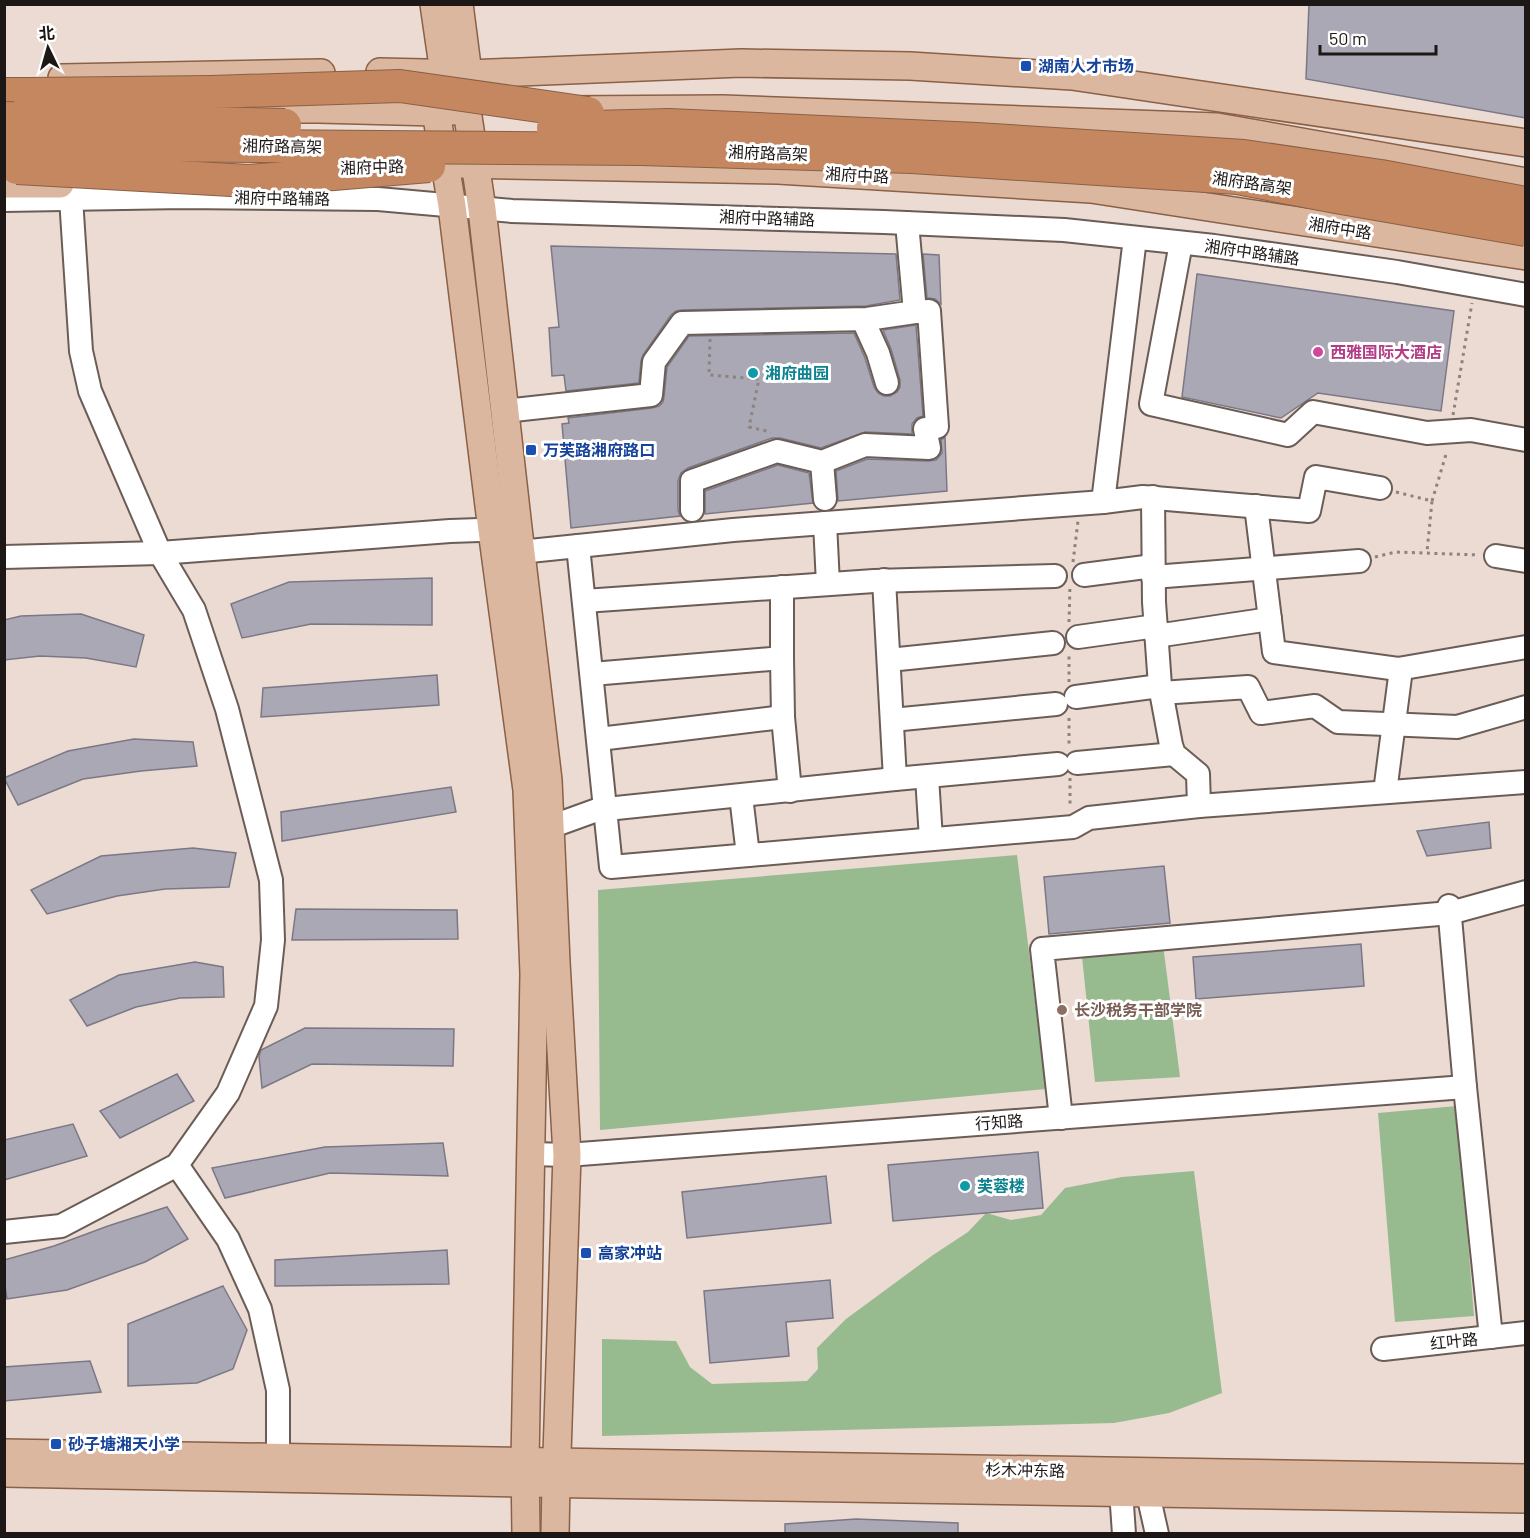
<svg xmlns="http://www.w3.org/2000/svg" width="1530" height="1538" viewBox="0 0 1530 1538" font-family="Barlow,'Noto Sans SC',sans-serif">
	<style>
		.green { fill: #98ba8f }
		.building { fill: #aba8b6; stroke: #7b7886; stroke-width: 1.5 }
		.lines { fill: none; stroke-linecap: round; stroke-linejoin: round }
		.minor-casing { stroke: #6b5d56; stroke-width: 26 }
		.major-casing { stroke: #8a6046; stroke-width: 30 }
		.highway-casing { stroke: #8a6046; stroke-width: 34 }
		.path { stroke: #8d827c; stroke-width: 3; stroke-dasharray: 3 4.5; stroke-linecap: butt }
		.minor { stroke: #fff; stroke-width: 22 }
		.major { stroke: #dcb7a0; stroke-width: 27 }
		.highway { stroke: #c58760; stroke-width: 32 }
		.highway-bridge-casing { stroke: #8a6046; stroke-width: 34; stroke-linecap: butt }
		.highway-bridge { stroke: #c58760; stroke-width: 32 }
		.transit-dot { fill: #1a4fb4; stroke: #fff; stroke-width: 2 }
		.hotel-dot { fill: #d1479c; stroke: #fff; stroke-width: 2 }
		.culture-dot { fill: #0f9aa8; stroke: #fff; stroke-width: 2 }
		.education-dot { fill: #8d6e63; stroke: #fff; stroke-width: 2 }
		.labels { text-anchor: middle; stroke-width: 6; stroke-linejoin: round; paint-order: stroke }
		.transit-label { font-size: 16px; font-weight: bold; fill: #164399; stroke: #fff; text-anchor: start }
		.street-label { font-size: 16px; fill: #1d1715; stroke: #fff }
		.hotel-label { font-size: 16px; font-weight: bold; fill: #b23c85; stroke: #fff; text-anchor: start }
		.culture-label { font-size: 16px; font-weight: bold; fill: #0d838f; stroke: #fff; text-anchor: start }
		.education-label { font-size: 16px; font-weight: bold; fill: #785e54; stroke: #fff; text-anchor: start }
	</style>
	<rect width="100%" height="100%" fill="#ebdbd3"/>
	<g class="green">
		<path d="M1017 855 1046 1089 600 1130 598 890Z"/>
		<path d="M1161 929 1180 1077 1095 1082 1080 937Z"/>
		<path d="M1457 1106 1474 1316 1395 1322 1378 1113Z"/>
		<path d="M1194 1171 1222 1393 1169 1413 1114 1423 602 1436V1339L676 1341 690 1367 712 1384 807 1381 818 1369 817 1348 846 1319 933 1255 968 1232 986 1213 1011 1220 1041 1215 1065 1188 1122 1177Z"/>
	</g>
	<g class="building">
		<path d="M1309 4H1526V118L1306 79Z"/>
		<path d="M551 246 896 254 900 300 866 306 682 310 676 311 671 315 643 355 641 361 639 383 566 391 564 375 552 376 549 328 559 327Z"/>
		<path d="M923 254 939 255 941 304 935 299 927 298Z"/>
		<path d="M1197 274 1454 311 1441 411 1318 393 1281 418 1182 397Z"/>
		<path d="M916 325 923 416 917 418 912 424V434L865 432 821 448 780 438H772L688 468 681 473 678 481V510L680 516 571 528 562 424 569 423 568 418 652 408 659 406 663 402 664 397 667 367 689 336 854 333 865 358 874 387 878 393 884 396H890L897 392 900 387V380L891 349 883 330Z"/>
		<path d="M945 437 947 491 838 501 836 471 867 459 928 461 936 460 942 453 941 440Z"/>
		<path d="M778 465 809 473 813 503 705 514V491Z"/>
		<path d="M432 578V625L311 624 242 638 231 604 289 582Z"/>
		<path d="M81 614 144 635 136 667 86 658 40 656 4 660V620L21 616Z"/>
		<path d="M437 675 439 705 261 717 263 688Z"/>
		<path d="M134 739 193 742 197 766 141 771 83 779 18 805 4 778 68 751Z"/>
		<path d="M451 787 456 812 282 841 281 812Z"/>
		<path d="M1489 822 1491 848 1427 856 1417 831Z"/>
		<path d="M193 848 236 853 229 887 165 889 117 896 47 914 31 890 101 856Z"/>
		<path d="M1164 866 1170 923 1049 934 1044 877Z"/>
		<path d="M296 909 457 910 458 939 292 940Z"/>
		<path d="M1361 944 1364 986 1196 999 1193 957Z"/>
		<path d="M195 962 223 967 224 997 180 998 136 1007 87 1026 70 1000 119 975Z"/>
		<path d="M305 1028 454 1029 453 1066 312 1064 262 1088 259 1056 261 1050Z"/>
		<path d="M177 1074 194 1101 120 1138 100 1111Z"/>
		<path d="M73 1124 87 1156 4 1180V1140Z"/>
		<path d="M443 1143 448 1176 330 1173 225 1198 212 1168 325 1147Z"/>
		<path d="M1038 1152 1043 1208 893 1221 888 1165Z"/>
		<path d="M826 1176 831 1223 687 1238 682 1192Z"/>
		<path d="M167 1207 188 1239 145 1262 67 1290 7 1299 4 1279V1260L54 1246 108 1226Z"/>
		<path d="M447 1250 449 1284 275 1286V1260Z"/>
		<path d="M830 1280 833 1318 786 1322 789 1356 710 1363 704 1291Z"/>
		<path d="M223 1286 247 1330 233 1369 197 1383 128 1386V1324Z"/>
		<path d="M90 1361 101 1392 4 1401V1367Z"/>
		<path d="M856 1519 958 1523V1533H785V1524Z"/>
	</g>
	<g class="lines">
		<defs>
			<g id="minor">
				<path d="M4 200 183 197 378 199 512 211 884 222 1064 230 1214 246 1397 272 1526 295"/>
				<path d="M1135 238 1103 502 1143 497 1309 511 1316 477 1380 488"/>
				<path d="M1181 243 1151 404 1288 435 1313 412 1427 433 1471 430 1526 440"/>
				<path d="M863 320 878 353 887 383"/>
				<path d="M504 411 651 395 654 362 682 323 867 319 915 312 907 223"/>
				<path d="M822 462 825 499"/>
				<path d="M1153 497 1154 602 1160 686 1171 745 1174 754 1198 774 1199 806"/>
				<path d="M1256 506 1274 652 1398 669 1526 647"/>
				<path d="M692 510V481L777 451 822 462 865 445 929 448 925 429 937 427 929 311 915 312"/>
				<path d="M825 523 828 584"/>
				<path d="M578 546 611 867 1073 827 1089 818 1199 806 1526 782"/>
				<path d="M520 552 733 530 1103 502"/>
				<path d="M1496 556 1526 561"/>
				<path d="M4 557 160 553 450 531 509 529"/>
				<path d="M1084 575 1153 566"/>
				<path d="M1153 577 1359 561"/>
				<path d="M884 580 895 779"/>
				<path d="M584 601 874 581 1055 576"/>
				<path d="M1156 636 1270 619"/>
				<path d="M1078 637 1156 626"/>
				<path d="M782 658 783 717 790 791"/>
				<path d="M889 660 1053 643"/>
				<path d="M592 674 782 658V587"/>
				<path d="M1161 693 1248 687 1261 713 1315 706 1338 722 1457 727 1526 707"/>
				<path d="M1076 697 1160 686"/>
				<path d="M892 720 1056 704"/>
				<path d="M599 739 783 717"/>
				<path d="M1077 763 1174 754"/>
				<path d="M927 777 931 839"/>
				<path d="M1385 792 1401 669"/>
				<path d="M741 796 748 855"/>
				<path d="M550 827 597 810 895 779 1058 764"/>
				<path d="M1449 906 1465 1087 1491 1337"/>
				<path d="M1061 1118 1042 949 1450 913 1526 892"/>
				<path d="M532 1154 567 1155 1465 1087"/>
				<path d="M177 1165 228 1239 260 1309 278 1390V1458"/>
				<path d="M4 1232 61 1226 177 1165 228 1093 266 1006 273 940 271 880 227 709 194 610 160 553 90 391 81 351 71 198"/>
				<path d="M1383 1349 1526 1333"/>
				<path d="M1120 1476 1124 1534"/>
				<path d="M1149 1476 1148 1494 1157 1534"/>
			</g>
			<g id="major">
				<path d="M434 4 444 73 436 112 452 206 492 530 527 790 534 974 525 1462 526 1534"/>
				<path d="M459 4 468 74 467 110 482 209 518 528 548 780 556 962 567 1155 556 1484 555 1534"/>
				<path d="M380 72 468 74 741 63 910 66 1072 76 1526 143"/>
				<path d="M62 78 321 73"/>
				<path d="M221 109H319L436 112 452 111"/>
				<path d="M566 110 723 109 1217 127 1526 182"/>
				<path d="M458 164 778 170 1091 189 1526 256"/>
				<path d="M4 184H60"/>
				<path d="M4 1453 1526 1478"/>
				<path d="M4 1473 526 1483 1526 1499"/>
			</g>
			<path id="highway" d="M4 94H28"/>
		</defs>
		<use href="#minor" class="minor-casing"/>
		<use href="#major" class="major-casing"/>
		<use href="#highway" class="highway-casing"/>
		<g class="path">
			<path d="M710 339 709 375 759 379 749 427 771 432"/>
			<path d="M1453 415 1472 303"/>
			<path d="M1396 492 1432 501 1427 552"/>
			<path d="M1432 501 1447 451"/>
			<path d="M1375 557 1396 552 1479 555"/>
			<path d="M1073 562 1078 521"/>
			<path d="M1069 622 1070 586"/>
			<path d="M1069 682V652"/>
			<path d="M1069 718V748"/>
			<path d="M1070 778V808"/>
		</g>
		<use href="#minor" class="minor"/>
		<use href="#major" class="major"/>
		<use href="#highway" class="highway"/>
		<defs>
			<g id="highway-bridge">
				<path d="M28 94 211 92 400 86 588 113"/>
				<path d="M4 118 285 125"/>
				<path d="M553 128 669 125 977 139 1244 156 1381 176 1526 203"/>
				<path d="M4 144 640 149 912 157 1237 178 1336 197 1526 230"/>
				<path d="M17 168 249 181 429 166"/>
			</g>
		</defs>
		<use href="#highway-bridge" class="highway-bridge-casing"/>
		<use href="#highway-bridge" class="highway-bridge"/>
	</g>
	<g class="transit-dot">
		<rect x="1020" y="60" width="12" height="12" rx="3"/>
		<rect x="525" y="444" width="12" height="12" rx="3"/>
		<rect x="580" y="1247" width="12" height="12" rx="3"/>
		<rect x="50" y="1438" width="12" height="12" rx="3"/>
	</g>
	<circle class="hotel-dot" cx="1318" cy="352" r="6"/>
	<g class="culture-dot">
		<circle cx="753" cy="373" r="6"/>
		<circle cx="965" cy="1186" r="6"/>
	</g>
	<circle class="education-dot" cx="1062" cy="1010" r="6"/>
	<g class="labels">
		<g class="transit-label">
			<text x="1038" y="72">湖南人才市场</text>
			<text x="543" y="456">万芙路湘府路口</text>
			<text x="598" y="1259">高家冲站</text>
			<text x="68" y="1450">砂子塘湘天小学</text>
		</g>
		<g class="street-label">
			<text transform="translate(282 146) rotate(1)" y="6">湘府路高架</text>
			<text transform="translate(768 153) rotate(2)" y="6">湘府路高架</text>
			<text transform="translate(372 167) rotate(-2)" y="6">湘府中路</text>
			<text transform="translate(857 175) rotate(3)" y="6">湘府中路</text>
			<text transform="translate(1252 183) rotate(8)" y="6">湘府路高架</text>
			<text transform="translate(282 198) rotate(1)" y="6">湘府中路辅路</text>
			<text transform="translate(767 218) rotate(2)" y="6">湘府中路辅路</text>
			<text transform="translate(1340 228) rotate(9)" y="6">湘府中路</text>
			<text transform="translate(1252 252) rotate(8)" y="6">湘府中路辅路</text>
			<text transform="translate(999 1122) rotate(-4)" y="6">行知路</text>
			<text transform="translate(1454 1341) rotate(-6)" y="6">红叶路</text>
			<text transform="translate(1025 1470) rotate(1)" y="6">杉木冲东路</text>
		</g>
		<g class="hotel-label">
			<text x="1330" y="358">西雅国际大酒店</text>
		</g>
		<g class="culture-label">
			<text x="765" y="379">湘府曲园</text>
			<text x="977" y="1192">芙蓉楼</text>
		</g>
		<g class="education-label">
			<text x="1074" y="1016">长沙税务干部学院</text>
		</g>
	</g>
	<rect width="1530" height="1538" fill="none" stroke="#1d1715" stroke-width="12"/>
	<g transform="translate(48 48) rotate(355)" stroke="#ffffff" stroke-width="4.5" paint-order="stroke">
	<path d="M0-4.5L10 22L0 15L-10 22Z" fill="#1d1715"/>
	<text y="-9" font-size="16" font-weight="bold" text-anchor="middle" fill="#1d1715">北</text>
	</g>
	<path d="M1320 45v9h116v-9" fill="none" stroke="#1d1715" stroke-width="3"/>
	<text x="1329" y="45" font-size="18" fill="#1d1715" stroke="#ffffff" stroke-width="4.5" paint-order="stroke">50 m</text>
</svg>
